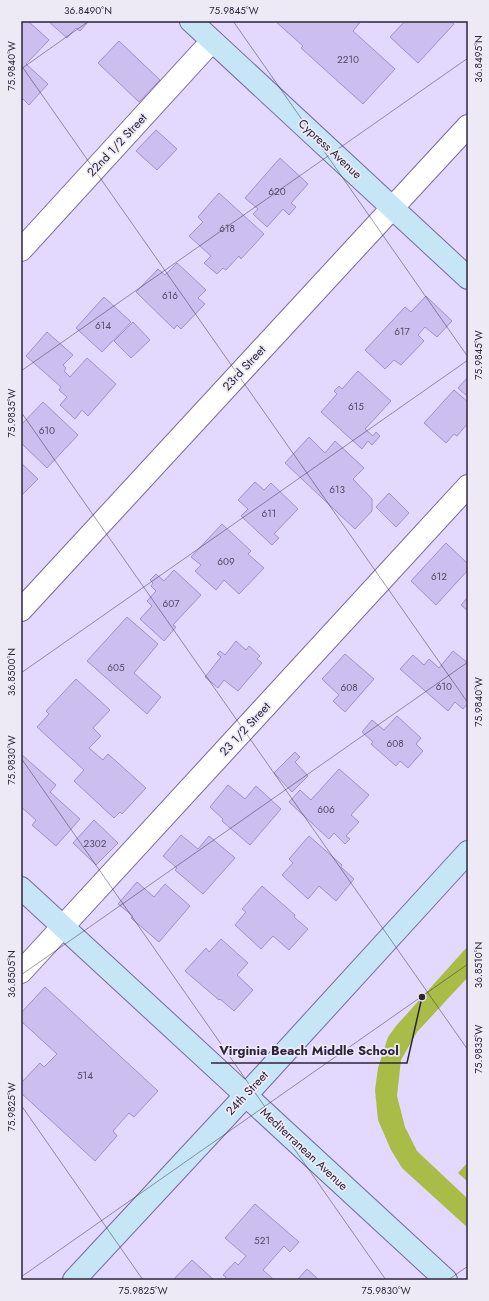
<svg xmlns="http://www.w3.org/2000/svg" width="489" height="1301" viewBox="0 0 489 1301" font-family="Jost,sans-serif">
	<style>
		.green { fill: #a8bc47 }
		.building { fill: #ccbeee; stroke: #a290ca }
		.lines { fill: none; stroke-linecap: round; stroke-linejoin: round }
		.street-casing { stroke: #7a689f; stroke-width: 24 }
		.secondary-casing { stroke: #7a689f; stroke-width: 24 }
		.street { stroke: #fff; stroke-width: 22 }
		.secondary { stroke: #c6e6f8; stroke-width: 22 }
		.ticks { fill: none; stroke: #2c243c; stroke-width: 1; stroke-opacity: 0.45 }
		.labels { text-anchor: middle; stroke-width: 3.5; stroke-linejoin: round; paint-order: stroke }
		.number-label { font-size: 10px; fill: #544a68 }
		.street-label { font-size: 12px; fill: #2c243c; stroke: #edeaf6 }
		.leader { fill: none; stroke: #2c243c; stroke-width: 1.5 }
		.callout-dot { fill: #2c243c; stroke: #edeaf6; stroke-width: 1.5 }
		.callout-label { font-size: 13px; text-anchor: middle; font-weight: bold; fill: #2c243c; stroke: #edeaf6; stroke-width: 3.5; stroke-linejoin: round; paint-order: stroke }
		.neatline { fill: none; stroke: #2c243c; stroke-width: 1.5 }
		.ticks-label { font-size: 10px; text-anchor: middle; fill: #2c243c }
	</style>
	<rect width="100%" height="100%" fill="#e3d8fd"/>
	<g class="green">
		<path d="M468 946V977L417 1032 401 1060 397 1096 405 1127 417 1151 468 1199V1228L402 1168 391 1150 378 1120 375 1090 378 1068 388 1037 396 1026Z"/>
		<path d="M468 1162V1182L458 1173Z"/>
	</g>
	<g class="building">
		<path d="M21 21H28L49 40 26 64 48 84 29 105 23 99 21 101Z"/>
		<path d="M48 21H89L80 31 76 28 67 38Z"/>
		<path d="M275 21H361L353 31 395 69 363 104 301 48 303 46Z"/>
		<path d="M405 21H451L454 24 418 63 390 37Z"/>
		<path d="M119 41 160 80 139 102 98 63Z"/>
		<path d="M156 130 177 149 157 170 136 151Z"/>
		<path d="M280 158 308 184 291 203 296 207 289 215 283 209 267 227 253 214 258 209 245 198Z"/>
		<path d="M219 193 264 234 241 259 239 256 226 270 223 268 217 274 204 263 211 256 189 236 203 222 198 217Z"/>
		<path d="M177 263 206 290 198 298 205 304 181 329 177 325 174 329 136 292 158 269 165 275Z"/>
		<path d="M426 296 452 321 437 337 425 327 418 335 424 341 401 365 394 360 385 369 365 350 405 307 411 312Z"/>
		<path d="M104 297 131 322 102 352 76 328Z"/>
		<path d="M133 322 150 340 131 358 114 341Z"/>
		<path d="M47 332 73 355 63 365 66 368 64 371 70 377 87 358 116 384 88 416 82 410 75 419 60 405 67 397 59 390 61 387 26 356Z"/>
		<path d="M358 371 391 401 365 429 373 436 376 432 380 436 372 445 368 441 362 449 321 412 337 394 334 391 339 386 342 389Z"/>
		<path d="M468 377V397L458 388Z"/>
		<path d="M454 390 468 402V423L457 436 454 434 446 443 424 423Z"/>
		<path d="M43 402 78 435 47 468 21 443V425Z"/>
		<path d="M309 437 325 453 335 441 364 468 353 479 372 499V511L355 529 285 463Z"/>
		<path d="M21 463 38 479 21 496Z"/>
		<path d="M255 482 264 490 271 483 298 509 274 534 279 538 272 545 241 516 248 509 238 500Z"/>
		<path d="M389 493 409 513 396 527 376 507Z"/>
		<path d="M222 524 251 551 248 554 264 568 239 594 224 580 216 590 195 571 201 565 191 557Z"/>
		<path d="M446 543 468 564V570L436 605 411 581Z"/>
		<path d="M174 570 201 595 173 625 176 627 164 641 140 619 152 606 147 601 156 591 151 586 153 583 150 580 156 574 164 581Z"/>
		<path d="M468 597V611L461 605Z"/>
		<path d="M127 617 158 644 134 673 161 697 147 714 87 661Z"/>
		<path d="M236 641 246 650 249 646 260 656 257 659 262 663 238 691 224 680 218 688 205 677 221 657 217 654 220 651 225 655Z"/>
		<path d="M453 651 468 663V703L463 709 455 702 448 711 400 669 413 655 424 665 429 659 439 668Z"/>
		<path d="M345 654 374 679 345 712 333 701 339 695 322 679Z"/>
		<path d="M76 679 110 710 93 728 101 736 89 748 103 760 108 754 146 788 122 814 120 812 114 818 74 781 84 770 37 727 49 714 46 711Z"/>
		<path d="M397 716 421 738 416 744 423 751 408 768 400 761 396 766 371 744 373 742 362 732 372 720 384 730Z"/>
		<path d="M295 752 300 757 295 762 308 776 292 792 274 773Z"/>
		<path d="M21 754 56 785 50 792 80 819 56 846 32 825 36 820 21 807Z"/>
		<path d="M339 769 369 795 351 815 359 822 346 836 350 839 345 844 334 833 329 839 289 802 300 790 311 800Z"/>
		<path d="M228 785 245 799 256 786 281 809 250 845 222 821 223 819 210 807Z"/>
		<path d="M94 820 118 843 96 865 73 843Z"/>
		<path d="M181 835 198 849 209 836 235 858 203 894 175 870 177 868 163 856Z"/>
		<path d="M309 836 342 865 341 867 354 879 336 901 319 886 308 899 282 875 293 863 289 859Z"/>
		<path d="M137 882 154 897 165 884 190 906 159 942 131 918 133 916 118 904Z"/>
		<path d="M262 886 295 915 294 917 308 929 289 950 273 936 261 949 235 925 246 912 242 909Z"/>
		<path d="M221 939 248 963 237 975 253 990 234 1011 220 999 219 1000 185 971 206 948 209 952Z"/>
		<path d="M45 987 158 1091 134 1117 129 1113 113 1131 117 1136 95 1161 21 1093V1083L40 1063 44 1067 57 1054 21 1021V1013Z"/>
		<path d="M255 1204 299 1242 290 1252 284 1246 263 1270 273 1279 271 1280H224L226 1277 223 1275 235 1262 238 1265 246 1256 225 1238Z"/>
		<path d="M192 1260 214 1280H173Z"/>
		<path d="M307 1269 319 1280H297Z"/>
	</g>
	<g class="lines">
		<defs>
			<g id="street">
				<path d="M21 250 212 41"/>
				<path d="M21 610 468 126"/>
				<path d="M21 972 468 486"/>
			</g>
			<g id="secondary">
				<path d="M191 21 468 278"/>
				<path d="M21 888 446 1280"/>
				<path d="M74 1280 246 1095 468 852"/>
			</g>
		</defs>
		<use href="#street" class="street-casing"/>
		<use href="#secondary" class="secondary-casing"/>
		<use href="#street" class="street"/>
		<use href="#secondary" class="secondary"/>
	</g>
	<path class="ticks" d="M233 21 468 357M21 65 468 703M21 69 89 21M21 371 468 58M21 412 468 1050M21 673 468 360M21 758 386 1280M21 975 468 662M21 1105 143 1280M21 1277 468 964M448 1280 468 1266"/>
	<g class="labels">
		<g class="number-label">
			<text x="348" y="63">2210</text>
			<text x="277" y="195">620</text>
			<text x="227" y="232">618</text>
			<text x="170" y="299">616</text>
			<text x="103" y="329">614</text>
			<text x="402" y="335">617</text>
			<text x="356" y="410">615</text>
			<text x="47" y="434">610</text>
			<text x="337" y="493">613</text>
			<text x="269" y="517">611</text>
			<text x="226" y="565">609</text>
			<text x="439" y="580">612</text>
			<text x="171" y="607">607</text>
			<text x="116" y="671">605</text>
			<text x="444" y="690">610</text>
			<text x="349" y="691">608</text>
			<text x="395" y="747">608</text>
			<text x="326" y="813">606</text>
			<text x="95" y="847">2302</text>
			<text x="85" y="1079">514</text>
			<text x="262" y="1244">521</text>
		</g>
		<g class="street-label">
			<text transform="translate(117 145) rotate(-47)" y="4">22nd 1/2 Street</text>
			<text transform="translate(330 149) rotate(43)" y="4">Cypress Avenue</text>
			<text transform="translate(244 368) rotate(-47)" y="4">23rd Street</text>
			<text transform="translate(245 729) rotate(-47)" y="4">23 1/2 Street</text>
			<text transform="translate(247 1093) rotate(-47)" y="4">24th Street</text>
			<text transform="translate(304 1149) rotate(43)" y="4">Mediterranean Avenue</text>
		</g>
	</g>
	<path class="leader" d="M422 997L407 1063H211"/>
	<circle class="callout-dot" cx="422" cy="997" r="4"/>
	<g class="callout-label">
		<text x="309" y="1055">Virginia Beach Middle School</text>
	</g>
	<rect width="489" height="1301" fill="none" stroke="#edeaf6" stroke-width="44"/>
	<rect x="22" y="22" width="445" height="1257" class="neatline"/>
	<g class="ticks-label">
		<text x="88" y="14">36.8490°N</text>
		<text x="234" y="14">75.9845°W</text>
		<text transform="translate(478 59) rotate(-90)" y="4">36.8495°N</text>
		<text transform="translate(11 66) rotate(-90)" y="4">75.9840°W</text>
		<text transform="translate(478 355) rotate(-90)" y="4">75.9845°W</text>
		<text transform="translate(11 413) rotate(-90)" y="4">75.9835°W</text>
		<text transform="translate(11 672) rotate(-90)" y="4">36.8500°N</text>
		<text transform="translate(478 702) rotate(-90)" y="4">75.9840°W</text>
		<text transform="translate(11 760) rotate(-90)" y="4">75.9830°W</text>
		<text transform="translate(478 965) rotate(-90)" y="4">36.8510°N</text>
		<text transform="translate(11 974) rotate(-90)" y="4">36.8505°N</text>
		<text transform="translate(478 1049) rotate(-90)" y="4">75.9835°W</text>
		<text transform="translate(11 1107) rotate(-90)" y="4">75.9825°W</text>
		<text x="143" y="1294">75.9825°W</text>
		<text x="386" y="1294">75.9830°W</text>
	</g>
</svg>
